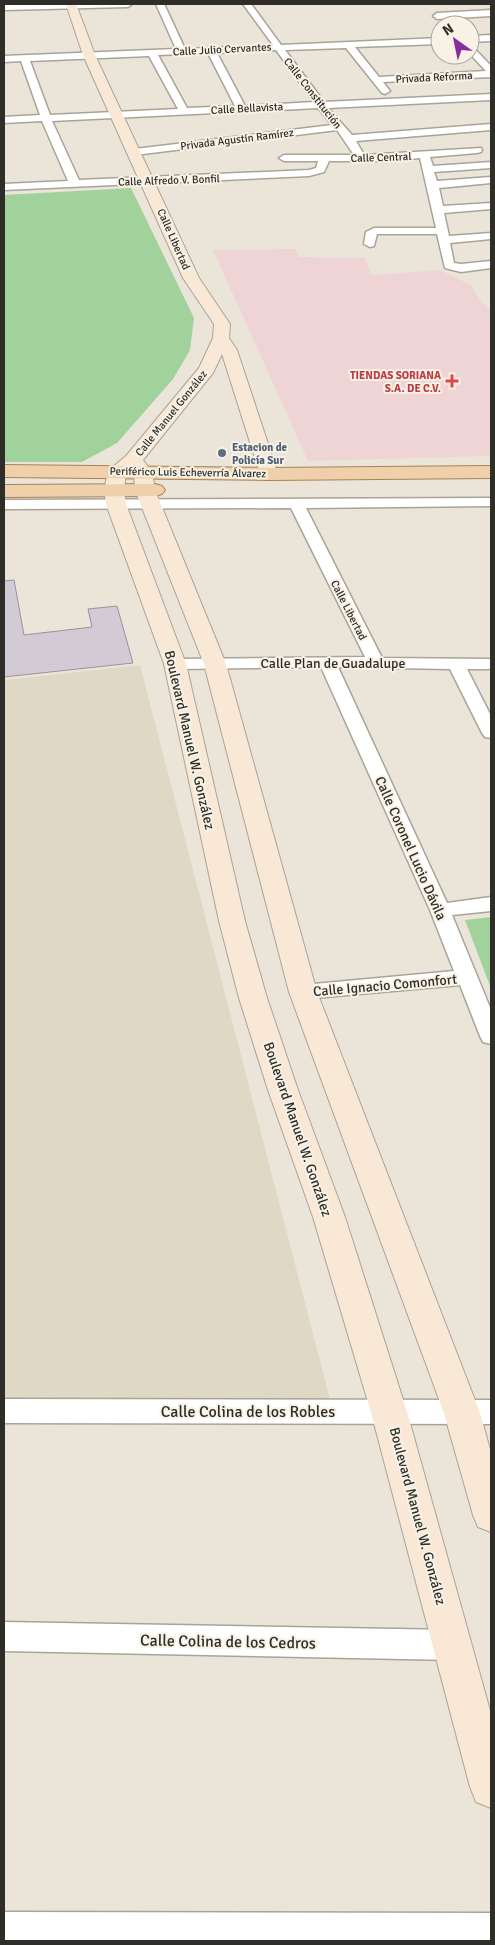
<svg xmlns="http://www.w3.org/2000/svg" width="495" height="1945" viewBox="0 0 495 1945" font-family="Signika,sans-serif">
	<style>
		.commercial { fill: #efd4d6 }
		.built { fill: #dfd8c5 }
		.green { fill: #a1d29b }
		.building { fill: #d2cbd6; stroke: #99929d }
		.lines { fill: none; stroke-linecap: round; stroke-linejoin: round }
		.street-casing { stroke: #a9a498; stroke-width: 3 }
		.secondary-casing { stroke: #a9a498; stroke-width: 2 }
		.primary-casing { stroke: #a68358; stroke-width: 2 }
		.street { fill: #fff; fill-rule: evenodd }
		.secondary { fill: #f8e8d5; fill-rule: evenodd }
		.primary { fill: #f0d0aa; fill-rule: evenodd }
		.health-dot { fill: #e0444e; stroke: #f7f2e5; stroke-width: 2 }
		.service-dot { fill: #5c6f8a; stroke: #f7f2e5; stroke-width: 2 }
		.labels { text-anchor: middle; stroke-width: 4; stroke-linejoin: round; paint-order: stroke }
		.far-street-label { font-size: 11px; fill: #2e2d28; stroke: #f7f2e5 }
		.far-health-label { font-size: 11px; font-weight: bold; fill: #be3a42; stroke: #f7f2e5; text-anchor: end }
		.far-service-label { font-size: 11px; font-weight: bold; fill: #4e5e75; stroke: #f7f2e5; text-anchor: start }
		.street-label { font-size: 14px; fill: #2e2d28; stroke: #f7f2e5 }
		.near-street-label { font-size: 16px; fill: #2e2d28; stroke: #f7f2e5 }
	</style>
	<rect width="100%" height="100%" fill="#eae5d8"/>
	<path class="commercial" d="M295 249 300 257 365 258 372 275 440 270 471 285 480 301 491 311V456L308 461 213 250Z"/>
	<path class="built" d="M140 665 333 1411 4 1404V680Z"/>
	<g class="green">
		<path d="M131 188 194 318 190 350 173 379 117 443 82 462H4V195Z"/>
		<path d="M491 917V986H490L465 920Z"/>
	</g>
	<path class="building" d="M14 580 24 635 92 627 88 609 117 606 133 663 4 677V581Z"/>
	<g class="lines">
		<defs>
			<g id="street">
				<path d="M58 4H132L128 7 4 10V5Z"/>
				<path d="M156 4H164L185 49 273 45 243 4H251L281 45 440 38V44L355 47 379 77 486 71 470 54V46L473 47 491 66V77L383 82 390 91 385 94 382 93 346 48 285 50 324 102 491 94V100L328 108 352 135 491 124V130L356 141 364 155 481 148 482 150 481 152 477 153 430 157 433 166 491 162V168L434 172 437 181 491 177V183L439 188 443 206 491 203V209L444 213 449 236 491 233V239L450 243 454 263 461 264 491 261V268L461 272 445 268 437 234H377L374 246 370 247 364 244 366 232 374 228H436L420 158 384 161H329L324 172 309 176 4 190V184L68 181 42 121 4 123V117L40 115 21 61 4 62V56L176 49ZM276 50 314 102 245 106 217 53ZM208 53 235 106 187 108 158 55ZM149 56 178 109 50 115 30 61ZM318 108 332 125 135 149 130 152 135 155 337 130 354 155H284L279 158 284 161H318L316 168 309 170 79 180 52 121Z"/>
				<path d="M491 10V16L437 19 433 16 437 13Z"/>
				<path d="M491 35V41L470 42V36Z"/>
				<path d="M491 498V506L306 508 382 658 491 659V669H467L491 716V738L485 737 482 733 450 669 338 667 447 903 491 897V911L452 915 491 1010V1044L483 1042 480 1036 460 985 303 999 295 997 292 992 295 987 303 985 454 971 430 910 321 667 175 669 169 668 166 664 169 660 175 659 365 657 291 508 4 509V500Z"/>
				<path d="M4 1399 491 1400V1424L4 1423Z"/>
				<path d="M4 1622 453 1630 464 1635 468 1645 464 1655 453 1660 4 1651Z"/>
				<path d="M4 1912 491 1913V1941H4Z"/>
			</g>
			<path id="secondary" d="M66 4H76L95 55 199 278 230 324 229 338 237 350 278 474 276 478 269 480 262 478 260 474 222 354 213 373 143 460 152 472 155 490 226 664 317 992 480 1413 491 1453V1532L478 1527 473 1515 444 1413 289 992 204 664 135 490 134 473 131 470 126 473 124 490 126 504 186 664 245 921 267 998 298 1090 345 1217 407 1412 491 1714V1808L476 1802 470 1787 371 1412 313 1217 268 1090 239 998 219 921 164 664 106 504 104 490 108 471 126 456 199 368 213 338 214 324 183 278 83 55Z"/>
			<g id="primary">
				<path d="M4 465 269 468 491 466V478L269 480 4 477Z"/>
				<path d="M155 484 162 486 165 490 162 494 155 496 4 497V485Z"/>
			</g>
		</defs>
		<use href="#street" class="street-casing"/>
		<use href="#secondary" class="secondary-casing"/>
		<use href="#primary" class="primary-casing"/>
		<use href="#street" class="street"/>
		<use href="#secondary" class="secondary"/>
		<use href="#primary" class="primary"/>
	</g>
	<path class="health-dot" d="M449.5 373.5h5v5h5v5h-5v5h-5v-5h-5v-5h5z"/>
	<circle class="service-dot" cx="222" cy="453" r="5"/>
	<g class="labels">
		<g class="far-street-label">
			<text transform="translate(222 49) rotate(-3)" y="4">Calle Julio Cervantes</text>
			<text transform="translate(434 77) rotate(-3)" y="4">Privada Reforma</text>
			<text transform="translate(313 93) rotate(52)" y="4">Calle Constitución</text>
			<text transform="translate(247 108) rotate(-3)" y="4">Calle Bellavista</text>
			<text transform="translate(237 139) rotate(-7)" y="4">Privada Agustín Ramírez</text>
			<text transform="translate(381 157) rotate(-2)" y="4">Calle Central</text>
			<text transform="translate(169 180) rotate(-2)" y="4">Calle Alfredo V. Bonfil</text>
			<text transform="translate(174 239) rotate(66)" y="4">Calle Libertad</text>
			<text transform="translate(171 413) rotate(-51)" y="4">Calle Manuel González</text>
			<text transform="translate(188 472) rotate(1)" y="4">Periférico Luis Echeverría Álvarez</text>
			<text transform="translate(349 610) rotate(63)" y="4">Calle Libertad</text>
		</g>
		<g class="far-health-label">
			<text x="441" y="379">TIENDAS SORIANA<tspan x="441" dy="13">S.A. DE C.V.</tspan></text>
		</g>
		<g class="far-service-label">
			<text x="232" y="451">Estacion de<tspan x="232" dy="13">Policía Sur</tspan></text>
		</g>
		<g class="street-label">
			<text x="333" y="668">Calle Plan de Guadalupe</text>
			<text transform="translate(190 740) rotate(77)" y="5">Boulevard Manuel W. González</text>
			<text transform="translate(411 848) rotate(66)" y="5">Calle Coronel Lucio Dávila</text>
			<text transform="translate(385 985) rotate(-5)" y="5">Calle Ignacio Comonfort</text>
			<text transform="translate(298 1129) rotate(71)" y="5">Boulevard Manuel W. González</text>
			<text transform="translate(418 1516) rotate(75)" y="5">Boulevard Manuel W. González</text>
		</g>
		<g class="near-street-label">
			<text x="248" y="1417">Calle Colina de los Robles</text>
			<text transform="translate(228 1641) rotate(1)" y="6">Calle Colina de los Cedros</text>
		</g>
	</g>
	<rect width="495" height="1945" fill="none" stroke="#2e2d28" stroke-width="10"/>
	<g transform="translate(455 40) rotate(327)"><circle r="24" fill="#f7f2e5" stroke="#a7a399"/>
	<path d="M0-4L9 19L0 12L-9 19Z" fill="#852f9d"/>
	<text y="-8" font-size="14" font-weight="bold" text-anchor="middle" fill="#2e2d28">N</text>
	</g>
</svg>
